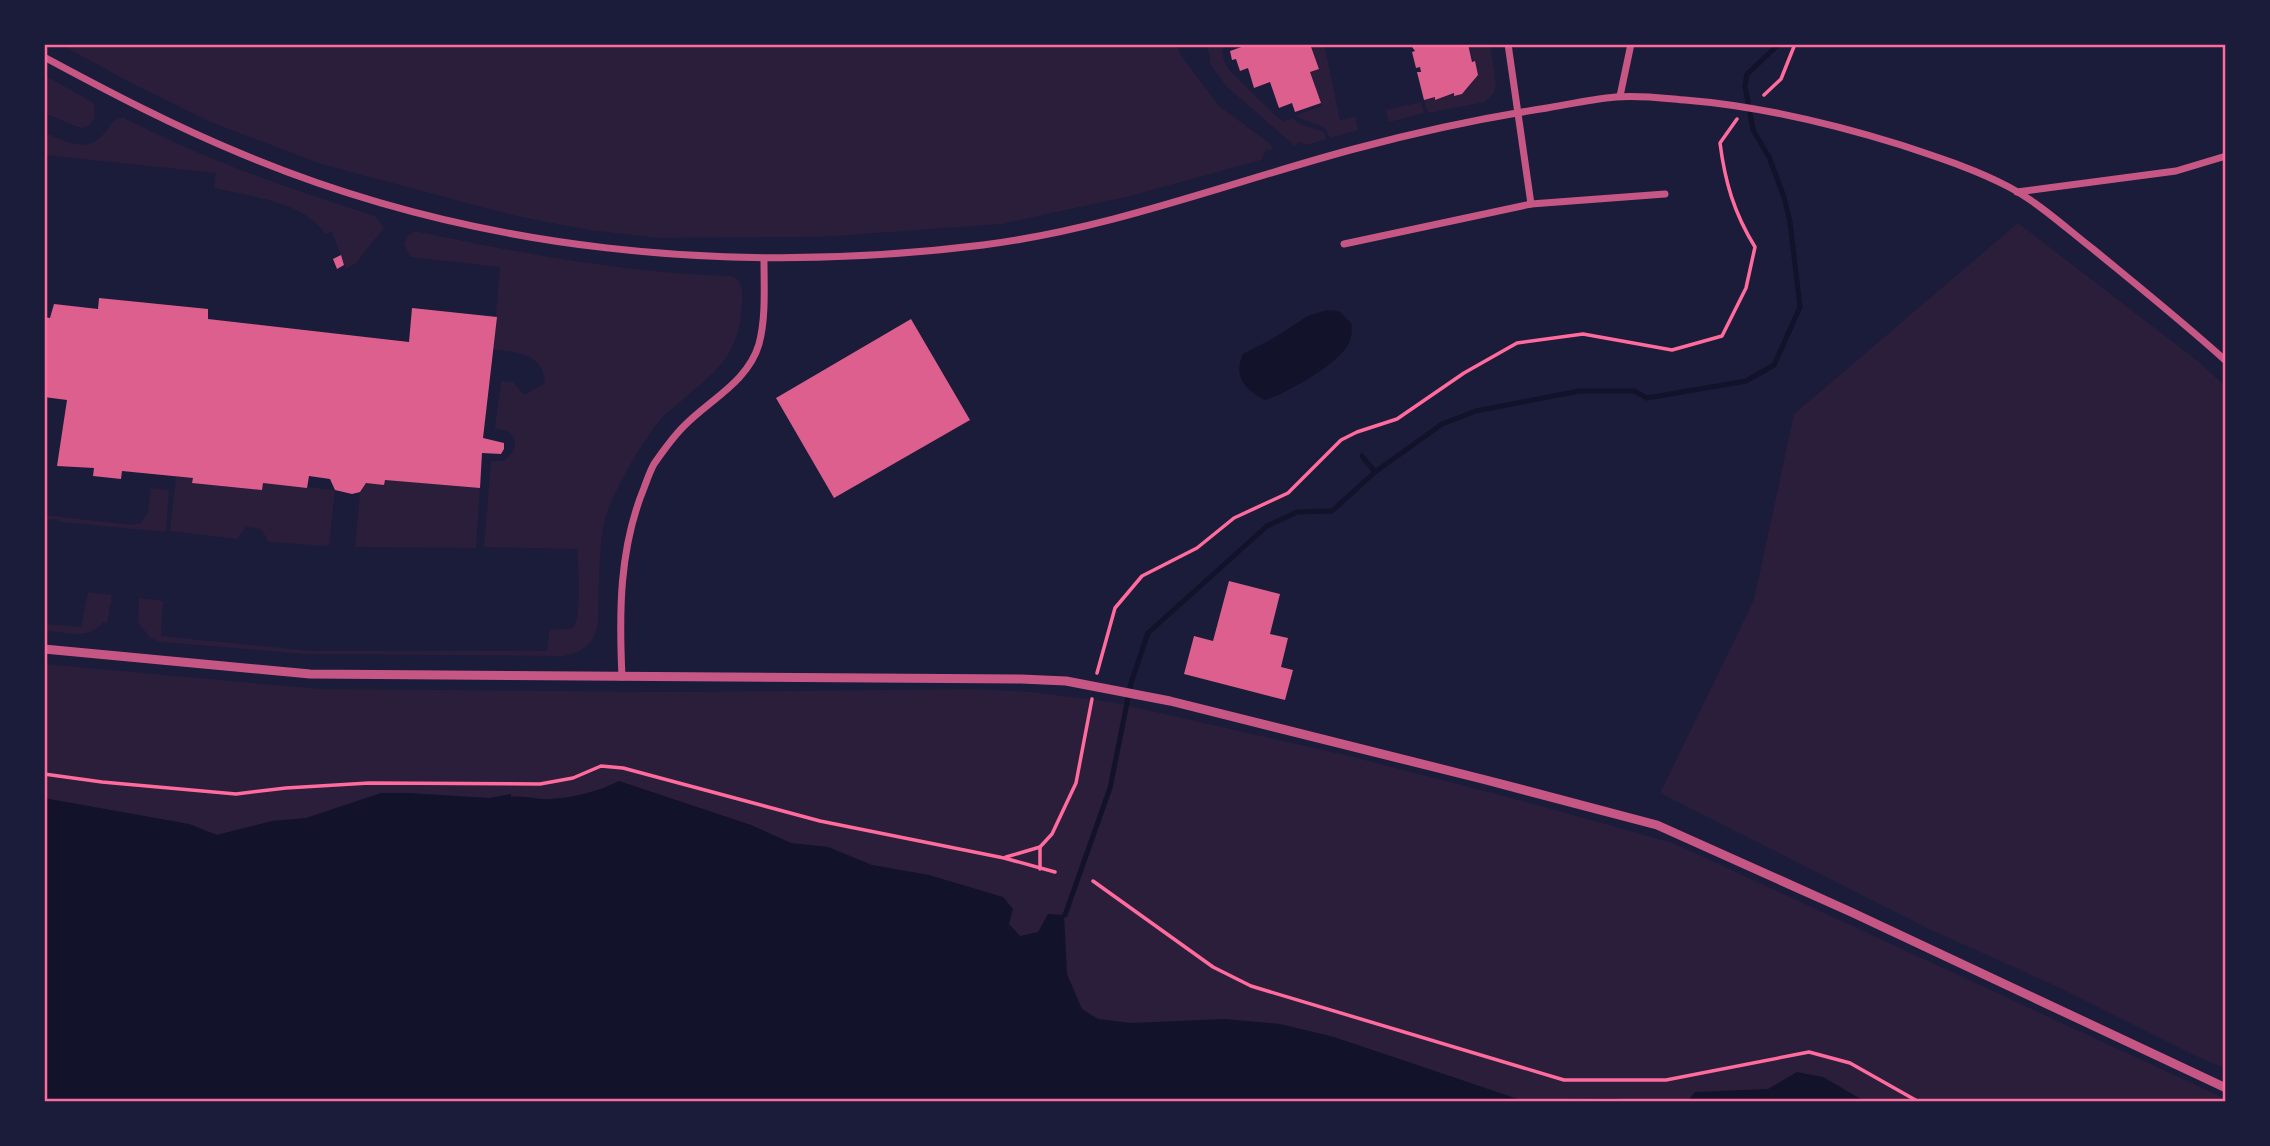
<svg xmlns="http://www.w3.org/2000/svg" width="2270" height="1146" viewBox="0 0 2270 1146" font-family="'Alegreya Sans',sans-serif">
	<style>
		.green { fill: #2a1e3b }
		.water { fill: #12122b }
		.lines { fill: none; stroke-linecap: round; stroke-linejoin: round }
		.stream { stroke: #12122b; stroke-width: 5 }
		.building { fill: #dd5f8e }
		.path { stroke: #ff6b9d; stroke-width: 3.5 }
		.minor { stroke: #c65784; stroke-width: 7 }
		.tertiary { stroke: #c65784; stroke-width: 9 }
		.neatline { fill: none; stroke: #ff6b9d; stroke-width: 2.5 }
	</style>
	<rect width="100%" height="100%" fill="#1b1b3a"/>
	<g class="green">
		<path d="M60 44H1179L1178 50 1183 58 1219 106 1268 142 1273 149 1266 150 1261 160 1126 197 1001 224 821 237 659 238 589 230 516 216 321 164 213 123 129 82Z"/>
		<path d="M1207 44H1231L1222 50 1224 61 1229 70 1278 118 1284 121 1292 118 1300 124 1324 132 1326 139 1307 145 1298 142 1295 146 1227 87 1211 65Z"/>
		<path d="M1310 44H1324L1340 120 1355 117 1358 130 1330 138 1325 128 1297 117V115L1322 106 1310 72 1319 68Z"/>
		<path d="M1468 44H1490L1496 83 1494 93 1484 102 1428 113 1424 100 1435 97 1436 99 1466 91 1478 75Z"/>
		<path d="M44 75 94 103 95 117 89 126 80 128 44 113Z"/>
		<path d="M1421 102 1424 113 1389 122 1386 110Z"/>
		<path d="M124 118C204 159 289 189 375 216L384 228 356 263 346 269 332 232 325 234C306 202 248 196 214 188L216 173 44 155V132C66 142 89 155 106 131 112 123 113 119 124 118Z"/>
		<path d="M2018 223 2199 362 2226 387V1069L2194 1055 2062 989 1929 929 1660 793 1754 600 1794 414Z"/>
		<path d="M415 231C520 253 624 273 732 276 743 281 743 293 742 303 739 357 718 369 680 402 673 408 666 413 660 420 641 444 624 474 611 502 597 532 600 580 598 613 600 636 588 652 564 656L307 654 161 642 150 638 138 622 139 598 163 601 161 636 311 651H547L549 633 551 630C558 628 567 631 573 627 582 619 578 562 577 549L484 547 491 461H504L514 450 515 440 510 432 495 428 501 381 513 382 524 395 545 383C543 353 518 353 493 349L500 267 410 257 404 245 408 235Z"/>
		<path d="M176 477 193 478V483L262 490 263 483 335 490 329 546 269 542 261 529 246 527 237 539 170 531Z"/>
		<path d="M385 480 480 488 476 548 355 547 360 492 366 483Z"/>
		<path d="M151 488 169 490 166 532 60 522 58 519 44 520V515L133 525 141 523 148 512Z"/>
		<path d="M88 592 112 595 107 624 103 622C90 641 64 632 44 630V624L81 627Z"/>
		<path d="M44 664 321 689 676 692 974 689 1030 692 1112 702 1345 755 1523 801 1673 843 2226 1099V1102H44Z"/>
	</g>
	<g class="water">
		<path d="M1327 310 1339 311 1351 323C1352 330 1352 339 1348 345 1335 366 1289 392 1265 400 1245 390 1233 377 1243 354L1272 339 1308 316Z"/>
		<path d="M619 781 751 825 791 843 828 847 872 865 929 875 1003 897 1013 909 1009 924 1020 936 1038 932 1048 914 1064 915 1067 974 1082 1009 1098 1019 1131 1023 1225 1019 1280 1024 1334 1037 1521 1100 1611 1098 1659 1102H44V798L189 824 217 835 272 821 306 818 381 793H409L489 798 511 794V797C525 795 537 800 550 799 572 798 600 791 619 781Z"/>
		<path d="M1797 1072 1823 1077 1866 1102H1687L1695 1092 1768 1089Z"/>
	</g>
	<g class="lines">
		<g class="stream">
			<path d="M1362 456 1375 472"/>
			<path d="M1065 915 1110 788 1131 683 1148 633 1267 526 1297 512 1332 511 1375 472 1442 424 1476 411 1579 391H1634L1647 398 1746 381 1774 365 1800 307 1790 222 1784 197 1769 157 1753 130 1745 86 1747 74 1777 46V44"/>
		</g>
	</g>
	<g class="building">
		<path d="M1250 44H1310L1319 69 1310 72 1321 103 1295 112 1292 103 1279 108 1270 82 1254 88 1248 68 1240 71 1236 59 1232 60 1230 51Z"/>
		<path d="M1410 44H1468L1472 62 1475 61 1478 75 1462 94 1454 96V93L1435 100V97L1424 100 1417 72H1421L1420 67 1416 68 1412 52 1415 51Z"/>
		<path d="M341 255 344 265 337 269 333 259Z"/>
		<path d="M99 298 208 309V319L409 342 412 308 497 317 483 438 504 443V449L501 454 482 453 480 488 385 480 384 485 366 483 360 492 352 494 335 490 330 479 309 476 307 488 263 483 262 490 192 483 193 478 122 471 121 479 93 476 94 468 57 466 67 400 44 397V317L50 318 54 304 98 309Z"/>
		<path d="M911 319 970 420 834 498 776 398Z"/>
		<path d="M1229 581 1280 594 1270 634 1288 638 1281 667 1293 670 1285 700 1184 674 1194 636 1213 641Z"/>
	</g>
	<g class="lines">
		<g class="path">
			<path d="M1764 95 1781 79 1795 44"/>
			<path d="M1097 673 1115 608 1142 576 1197 548 1234 518 1288 493 1341 440 1357 432 1397 419 1464 373 1517 343 1583 334 1672 350 1722 336 1746 288 1755 247C1734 213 1725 182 1720 143L1737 119"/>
			<path d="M44 774 102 782 236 794 286 788 369 783 540 784 573 778 601 766 623 768 820 821 1004 858 1055 872"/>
			<path d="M1006 857 1040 847 1052 834 1076 783 1092 699"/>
			<path d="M1040 869V847"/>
			<path d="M1093 881 1213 967 1251 986 1564 1080H1666L1809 1052 1850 1063 1919 1102"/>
		</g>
		<g class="minor">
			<path d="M1508 44 1531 204"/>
			<path d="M44 57C109 92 174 126 242 154 476 252 733 276 983 245 1110 229 1231 182 1354 149 1417 132 1482 118 1547 108 1570 104 1593 99 1616 97 1639 95 1662 98 1685 100 1760 106 1830 123 1901 145 1937 157 1975 169 2009 187 2039 203 2066 228 2093 249 2138 286 2183 322 2226 361"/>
			<path d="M1620 96 1631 44"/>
			<path d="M2017 192 2176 171 2226 156"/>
			<path d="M1344 244 1531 204 1665 194"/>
			<path d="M622 677C619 613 619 549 644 488 647 480 650 471 654 464 663 451 673 437 684 426 709 400 748 382 759 344 766 318 764 287 764 259"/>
		</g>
		<path class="tertiary" d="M44 649 310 674 1021 679 1066 681 1170 701 1486 780 1657 825 1851 912 2226 1088"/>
	</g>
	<rect width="2270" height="1146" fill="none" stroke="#1b1b3a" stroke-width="91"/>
	<rect x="46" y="46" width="2178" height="1054" class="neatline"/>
</svg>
